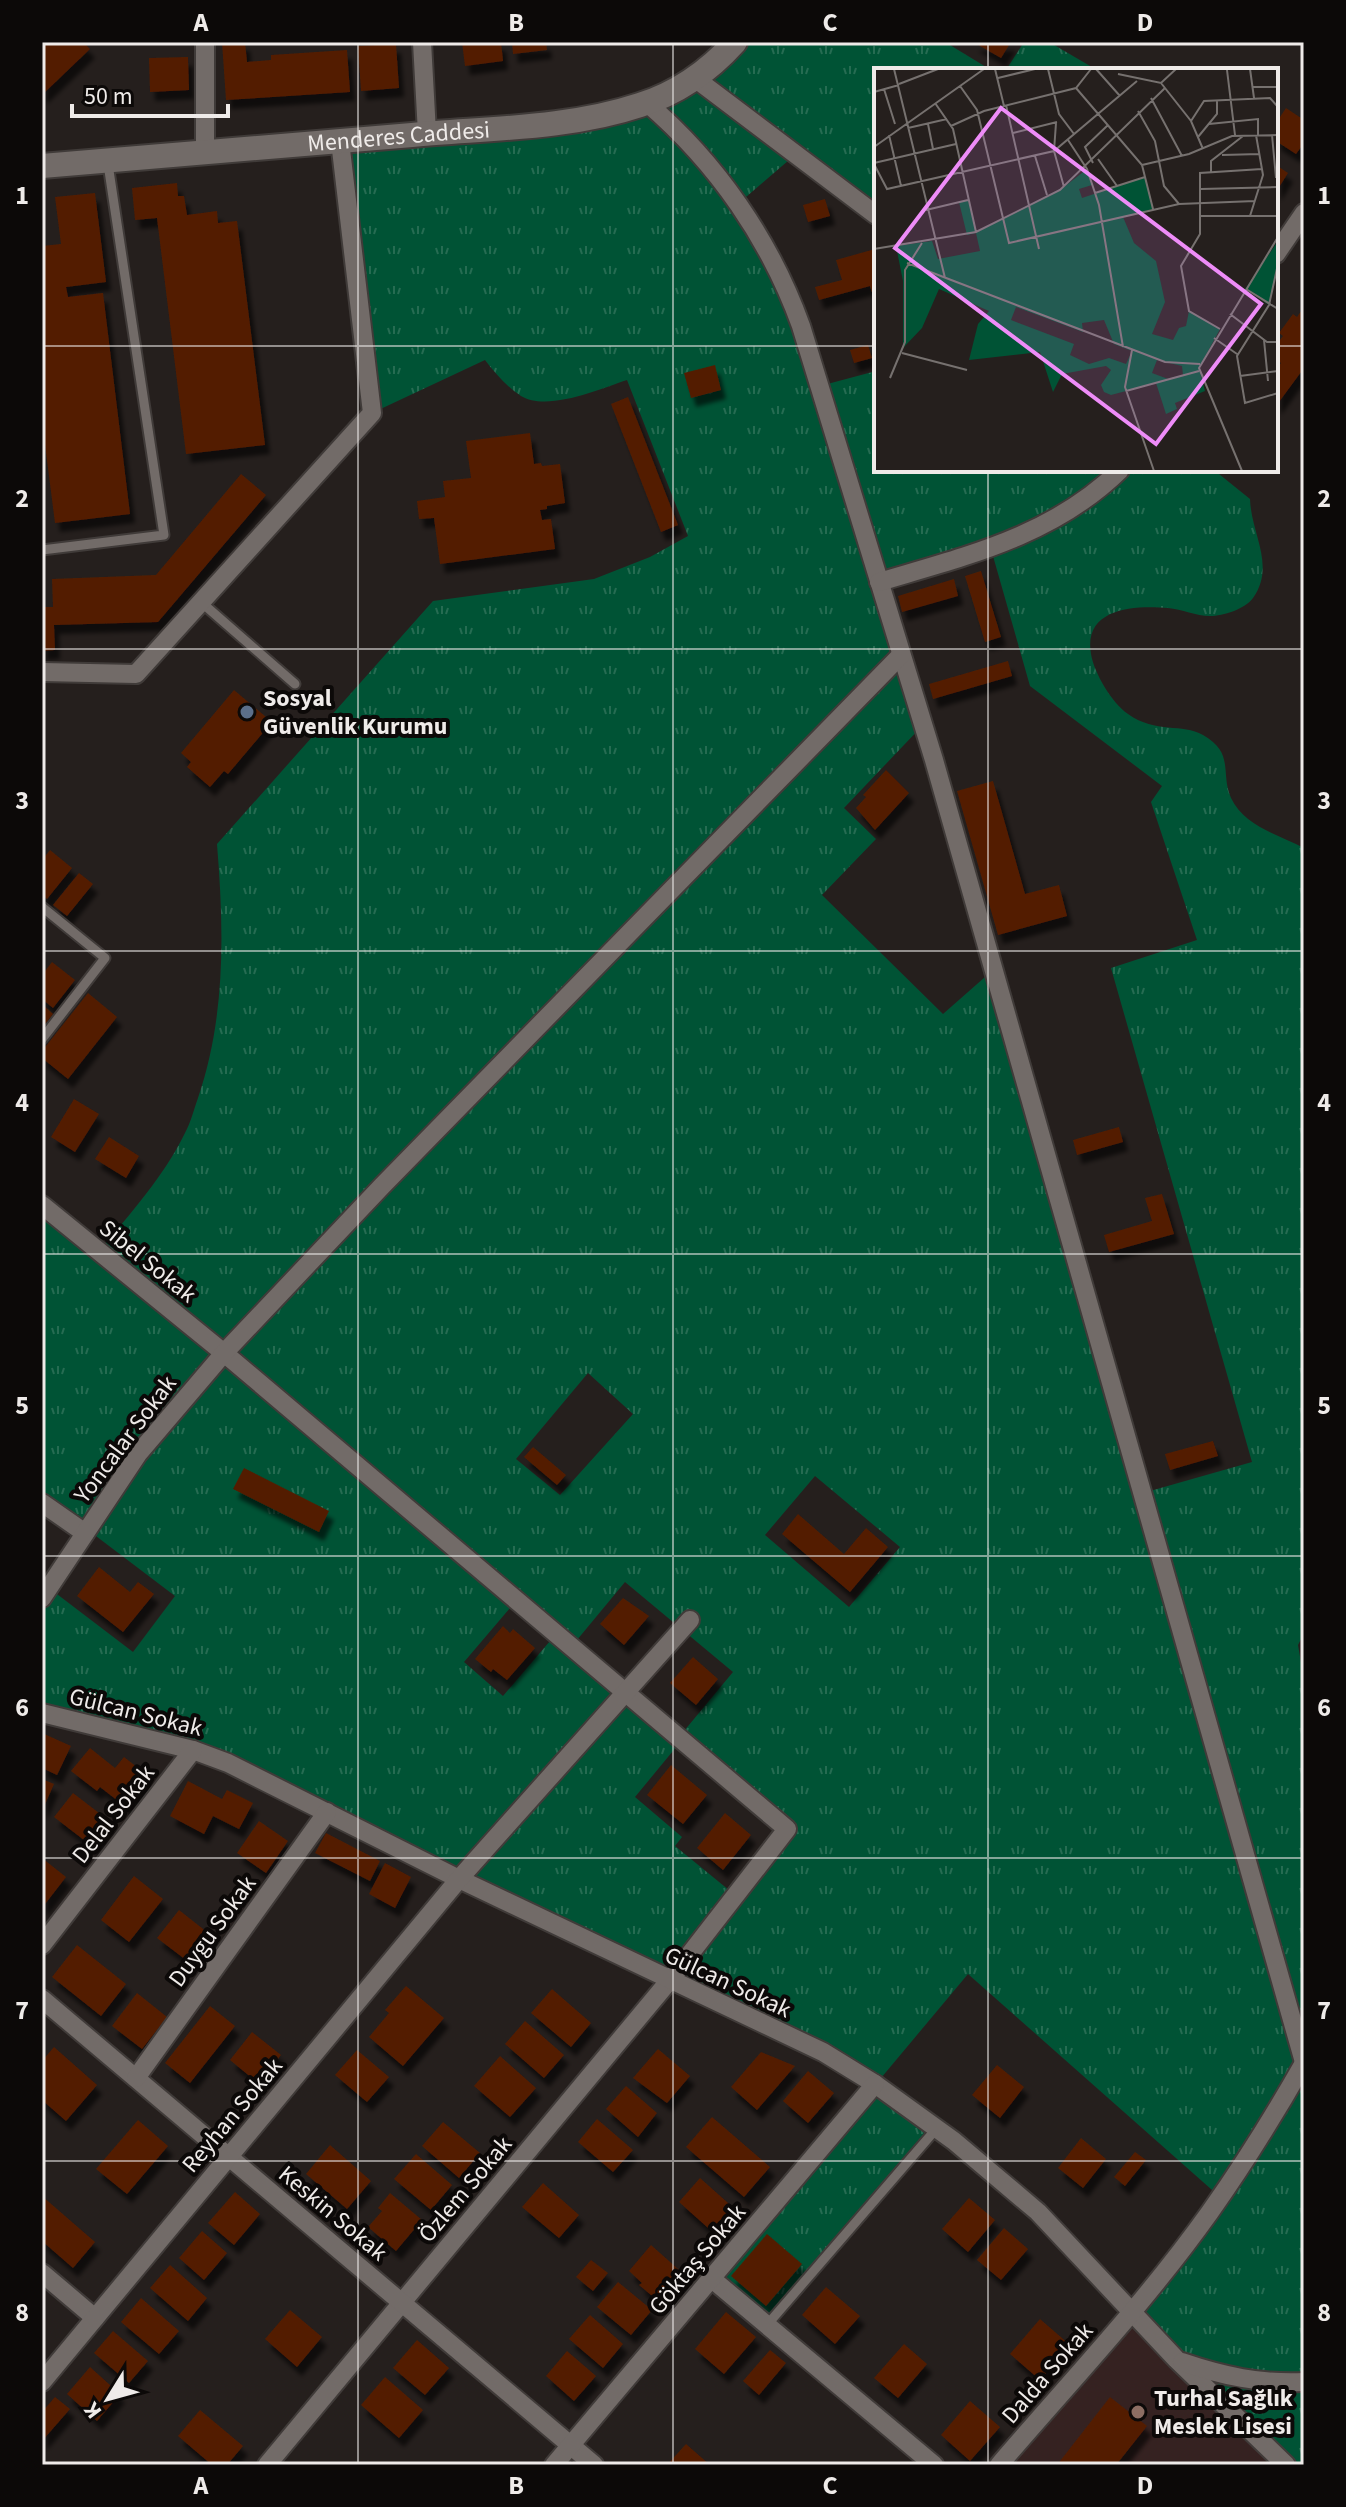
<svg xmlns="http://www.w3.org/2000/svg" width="1346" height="2507" viewBox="0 0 1346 2507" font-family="'Source Sans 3',sans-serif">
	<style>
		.education { fill: #352221 }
		.grass { fill: url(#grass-tufts); fill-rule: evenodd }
		.building { fill: #531d04; filter: url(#shadow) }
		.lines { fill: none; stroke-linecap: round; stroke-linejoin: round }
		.lane-casing { stroke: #403b39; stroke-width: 13 }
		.street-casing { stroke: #403b39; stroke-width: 22 }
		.secondary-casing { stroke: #403b39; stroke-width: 28 }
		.lane { stroke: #726b68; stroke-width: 9 }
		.street { stroke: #726b68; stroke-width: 18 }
		.secondary { stroke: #726b68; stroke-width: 24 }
		.grid { fill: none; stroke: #efebe9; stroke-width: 2; stroke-opacity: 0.55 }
		.service-dot { fill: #5c6f8a; stroke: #0c0908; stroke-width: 3 }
		.education-dot { fill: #8d6e63; stroke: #0c0908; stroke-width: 3 }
		.labels { text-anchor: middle; stroke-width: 8; stroke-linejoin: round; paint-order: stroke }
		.street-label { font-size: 24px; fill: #efebe9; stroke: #0c0908 }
		.poi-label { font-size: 24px; font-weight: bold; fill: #efebe9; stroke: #0c0908; text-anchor: start }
		.inset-road { fill: none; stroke: #76716f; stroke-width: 2 }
		.view { fill: #ee8cf8; fill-opacity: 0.15; stroke: #ee8cf8; stroke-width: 4 }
		.inset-edge { fill: none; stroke: #efebe9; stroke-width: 4 }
		.neatline { fill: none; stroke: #efebe9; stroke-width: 3 }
		.grid-label { font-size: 26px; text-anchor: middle; font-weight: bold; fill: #efebe9 }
	</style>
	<defs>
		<pattern id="grass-tufts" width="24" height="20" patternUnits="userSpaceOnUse" patternTransform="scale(2)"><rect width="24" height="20" fill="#005335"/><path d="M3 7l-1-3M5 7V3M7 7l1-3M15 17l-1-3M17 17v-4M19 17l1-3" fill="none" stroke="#266c52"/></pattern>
		<filter id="shadow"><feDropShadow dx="5" dy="9" stdDeviation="2" flood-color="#0009"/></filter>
	</defs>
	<rect width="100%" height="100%" fill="#251f1d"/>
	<path class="education" d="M1131 2312 1286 2465H999Z"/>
	<g class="grass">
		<path d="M735 42H945L991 70H876V215L796 154 739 203 820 386 876 371V470H1214L1250 499C1251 534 1276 565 1253 598 1245 609 1223 616 1210 616 1196 616 1182 609 1168 608 1134 605 1083 608 1091 654 1094 673 1112 703 1128 714 1156 734 1182 723 1203 735 1235 753 1220 773 1231 798 1244 826 1279 835 1304 848V1633L1298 1645 1304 1680V2465H1286L1131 2312 1220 2197 968 1974 876 2084 937 2128 767 2325 712 2279 875 2084 228 1763 42 1713V1598L49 1588 133 1652 175 1596 88 1530 42 1503V1205L99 1251C130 1214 164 1176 185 1133 191 1122 194 1109 198 1098 226 1016 224 930 217 844L433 601 594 579 650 557 688 536 627 380C600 389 547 412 521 396 507 387 495 373 485 360L372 413 340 141 617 112ZM991 549 1030 686 1162 786 1151 802 1197 940 1111 968 1252 1462 1143 1493 993 970 943 1014 822 895 876 839 844 808 923 725 879 582ZM588 1373 633 1414 560 1495 516 1459ZM815 1476 900 1547 849 1607 765 1535ZM625 1582 733 1672 679 1737 572 1646ZM516 1601 556 1634 503 1696 464 1662ZM682 1740 787 1829 735 1895 675 1846 682 1837 635 1797Z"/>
		<path d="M1024 42H1049L1097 70H1006Z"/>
	</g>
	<g class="building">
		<path d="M42 42H83L90 49 42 95Z"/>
		<path d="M222 42H245L247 62 271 60V55L347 50 350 92 226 100Z"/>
		<path d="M462 42H501L503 61 465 66Z"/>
		<path d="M512 42H546L547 50 513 54Z"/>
		<path d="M973 42H1011L1001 58Z"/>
		<path d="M396 44 399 88 361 91 358 46Z"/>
		<path d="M188 57 189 90 150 92 149 58Z"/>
		<path d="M1286 108 1304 120V143L1296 154 1276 141V123Z"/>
		<path d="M1276 165 1288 173 1276 192Z"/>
		<path d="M177 183 178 196H184L187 215 217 211 218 223 237 221 265 445 186 454 157 218 135 220 132 188Z"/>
		<path d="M95 193 106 282 66 287 68 297 103 293 130 514 55 523 42 421V246L61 244 55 197Z"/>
		<path d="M825 199 830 216 808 222 803 205Z"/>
		<path d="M875 249 876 305 870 286 819 300 815 287 842 280 836 260Z"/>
		<path d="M1304 307V368L1276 406V370L1281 363 1276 359V345L1283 336 1279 333 1293 314 1297 317Z"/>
		<path d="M868 345 872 358 854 363 850 350Z"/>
		<path d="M715 365 721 390 691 398 684 373Z"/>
		<path d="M628 397 678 525 661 532 611 404Z"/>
		<path d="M530 433 534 464 541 463 542 466 560 464 565 503 547 506V509L540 510 542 520 551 519 555 549 440 564 434 518 419 519 417 501 445 497 443 481 471 478 466 441Z"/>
		<path d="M241 474 266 495 158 622 54 625 55 650 42 651V607H53L52 579 156 575Z"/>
		<path d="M981 571 1001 637 985 642 965 576Z"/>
		<path d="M954 579 958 596 902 612 898 596Z"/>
		<path d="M1008 661 1012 676 933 699 929 684Z"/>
		<path d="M234 690 272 722 228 774 224 771 210 787 187 767 191 762 181 753Z"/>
		<path d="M886 770 909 793 875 830 856 808 866 797 863 795Z"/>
		<path d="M993 781 1025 894 1059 885 1067 916 998 935 957 791Z"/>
		<path d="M50 850 72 868 47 899 42 895V860Z"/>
		<path d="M79 873 93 884 67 916 53 905Z"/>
		<path d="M52 962 75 980 53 1008 42 999V975Z"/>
		<path d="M88 993 117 1017 68 1079 42 1058V1051Z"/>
		<path d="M42 1004 53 1014 42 1028Z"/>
		<path d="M74 1099 99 1114 75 1152 51 1137Z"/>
		<path d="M1119 1127 1123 1142 1077 1155 1073 1140Z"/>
		<path d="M109 1137 139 1156 126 1178 95 1159Z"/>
		<path d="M1162 1194 1174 1234 1109 1252 1104 1235 1152 1221 1145 1198Z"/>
		<path d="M1213 1441 1218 1456 1170 1470 1165 1454Z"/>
		<path d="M533 1447 566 1475 557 1485 524 1457Z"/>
		<path d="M244 1468 329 1511 319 1532 233 1489Z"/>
		<path d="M798 1514 844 1554 866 1528 888 1547 850 1592 782 1534Z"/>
		<path d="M99 1567 130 1592 138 1582 154 1594 123 1632 77 1596Z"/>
		<path d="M623 1598 649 1616 624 1645 600 1624Z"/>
		<path d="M503 1626 510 1633 513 1629 535 1648 507 1680 493 1669 491 1672 475 1659Z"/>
		<path d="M693 1657 718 1679 696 1705 670 1683Z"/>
		<path d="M42 1733 71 1746 57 1775 42 1768Z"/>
		<path d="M90 1748 115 1768 124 1757 151 1778 127 1808 100 1787 97 1791 71 1771Z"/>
		<path d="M671 1765 707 1795 683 1824 647 1795Z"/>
		<path d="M42 1779 54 1784 42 1811Z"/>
		<path d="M188 1781 222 1799 227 1790 253 1803 239 1829 213 1816 204 1834 170 1816Z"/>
		<path d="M73 1793 112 1823 93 1847 54 1817Z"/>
		<path d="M725 1813 751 1835 723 1870 697 1848Z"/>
		<path d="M259 1821 288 1841 266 1873 237 1853Z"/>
		<path d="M326 1833 380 1861 370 1881 315 1853Z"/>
		<path d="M42 1858 66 1877 42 1908Z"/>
		<path d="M385 1863 411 1877 395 1908 369 1894Z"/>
		<path d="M134 1876 163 1899 129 1942 101 1920Z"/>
		<path d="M179 1910 212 1936 190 1963 157 1938Z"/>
		<path d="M77 1945 126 1984 101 2016 52 1977Z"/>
		<path d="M406 1986 444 2018 403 2066 369 2037 389 2013 385 2010Z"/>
		<path d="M552 1989 591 2023 571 2047 531 2013Z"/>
		<path d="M137 1993 167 2017 142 2049 112 2026Z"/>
		<path d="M210 2006 235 2026 190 2083 165 2063Z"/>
		<path d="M525 2021 564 2055 544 2078 505 2044Z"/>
		<path d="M252 2032 281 2055 258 2083 230 2060Z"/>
		<path d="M54 2047 97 2085 66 2121 42 2100V2061Z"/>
		<path d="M658 2049 690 2076 667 2103 633 2078Z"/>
		<path d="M357 2050 389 2077 367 2102 335 2075Z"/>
		<path d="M761 2052 795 2066 757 2110 731 2087Z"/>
		<path d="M500 2056 536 2088 510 2117 474 2086Z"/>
		<path d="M997 2065 1024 2087 1000 2118 972 2095Z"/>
		<path d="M808 2071 834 2093 808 2123 783 2101Z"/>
		<path d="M626 2086 657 2113 638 2137 606 2109Z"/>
		<path d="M712 2117 770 2167 744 2197 686 2147Z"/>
		<path d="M597 2119 633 2150 613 2172 578 2142Z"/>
		<path d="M138 2120 168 2146 127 2194 96 2169Z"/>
		<path d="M443 2122 480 2153 459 2178 422 2146Z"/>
		<path d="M1081 2138 1106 2159 1083 2188 1058 2168Z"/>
		<path d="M330 2145 371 2181 347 2209 306 2174Z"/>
		<path d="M1135 2152 1146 2160 1125 2186 1114 2177Z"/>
		<path d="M416 2154 452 2185 431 2210 394 2179Z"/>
		<path d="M700 2178 737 2211 716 2235 679 2202Z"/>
		<path d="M543 2183 579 2215 559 2238 522 2207Z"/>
		<path d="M235 2192 260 2214 234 2245 208 2223Z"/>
		<path d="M390 2193 422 2220 396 2251 368 2227 382 2211 378 2208Z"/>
		<path d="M42 2196 95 2242 73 2268 42 2241Z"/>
		<path d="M969 2198 995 2220 968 2252 942 2229Z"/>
		<path d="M1004 2228 1028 2249 1001 2280 977 2260Z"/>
		<path d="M202 2231 227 2253 204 2280 179 2258Z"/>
		<path d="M767 2234 802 2264 766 2306 731 2276Z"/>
		<path d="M651 2245 687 2277 663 2305 639 2285 642 2283 629 2271Z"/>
		<path d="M591 2260 608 2273 593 2291 576 2277Z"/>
		<path d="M170 2265 207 2298 188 2321 150 2288Z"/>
		<path d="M618 2282 652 2310 631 2335 597 2307Z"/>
		<path d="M826 2287 860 2316 835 2344 802 2315Z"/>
		<path d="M141 2298 179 2331 159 2354 121 2322Z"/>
		<path d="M290 2310 322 2337 297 2367 265 2339Z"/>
		<path d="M726 2312 756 2337 724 2374 695 2349Z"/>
		<path d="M590 2315 623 2344 603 2368 569 2339Z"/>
		<path d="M1040 2319 1070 2345 1040 2380 1010 2354Z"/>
		<path d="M113 2331 148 2361 129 2383 94 2353Z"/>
		<path d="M417 2340 449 2368 425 2395 393 2368Z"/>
		<path d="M904 2344 927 2364 898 2398 874 2378Z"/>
		<path d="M770 2350 786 2363 759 2395 743 2381Z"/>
		<path d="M567 2351 596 2376 574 2401 546 2376Z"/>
		<path d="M90 2367 120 2394 97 2421 67 2394Z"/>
		<path d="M385 2377 423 2410 399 2438 361 2405Z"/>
		<path d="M55 2397 70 2409 42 2441V2412Z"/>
		<path d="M1110 2397 1147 2426 1116 2465H1057Z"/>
		<path d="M970 2401 1000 2427 970 2461 941 2435Z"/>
		<path d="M200 2410 243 2446 227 2465H212L178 2436Z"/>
		<path d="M686 2444 710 2465H667Z"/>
	</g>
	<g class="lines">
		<defs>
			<g id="lane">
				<path d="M42 550 164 535 108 164"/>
				<path d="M201 602 295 684"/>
				<path d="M42 907 105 958 42 1039"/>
				<path d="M767 2325 937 2128"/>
			</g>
			<g id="street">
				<path d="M205 42V152"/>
				<path d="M422 42 427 133"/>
				<path d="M696 79 876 215"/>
				<path d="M647 103C717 163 770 240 801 326L934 760 1304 2062"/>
				<path d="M1276 254 1304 213"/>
				<path d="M879 582C966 556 1053 536 1120 470"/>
				<path d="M42 672 136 674 372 413 340 141"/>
				<path d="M42 1205 224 1353 787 1829 669 1981 267 2465"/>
				<path d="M42 1503 85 1533"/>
				<path d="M42 1598 138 1454 224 1353 382 1186 901 655"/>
				<path d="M42 1713 193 1750 228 1763 459 1879 823 2052 875 2084 954 2141 1038 2212 1176 2359 1286 2465"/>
				<path d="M42 1945 193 1750"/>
				<path d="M42 1999 594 2465"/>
				<path d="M136 2078 327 1812"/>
				<path d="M42 2273 95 2318"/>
				<path d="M712 2279 934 2465"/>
				<path d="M1182 2362C1223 2376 1260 2384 1304 2382"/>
				<path d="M42 2382 459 1879 690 1620"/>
				<path d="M554 2465 875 2084"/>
				<path d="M999 2465C1070 2382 1146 2302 1210 2212 1244 2164 1275 2114 1304 2063"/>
			</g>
			<g id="secondary">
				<path id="s1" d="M42 166C165 156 288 145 412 135 487 128 568 129 640 105 678 93 708 72 735 42"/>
			</g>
		</defs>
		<use href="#lane" class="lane-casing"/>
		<use href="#street" class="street-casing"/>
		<use href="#secondary" class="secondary-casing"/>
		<use href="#lane" class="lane"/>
		<use href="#street" class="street"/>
		<use href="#secondary" class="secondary"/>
	</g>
	<path class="grid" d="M358 42V2465M673 42V2465M988 42V70M42 346H876M1276 346H1304M988 470V2465M42 649H1304M42 951H1304M42 1254H1304M42 1556H1304M42 1858H1304M42 2161H1304"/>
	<circle class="service-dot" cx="247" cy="712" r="8"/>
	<circle class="education-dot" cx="1138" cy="2412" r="8"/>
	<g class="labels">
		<g class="street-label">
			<text dy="8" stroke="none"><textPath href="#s1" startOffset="358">Menderes Caddesi</textPath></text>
			<text transform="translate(148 1261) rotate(39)" y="8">Sibel Sokak</text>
			<text transform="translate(125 1439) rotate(-53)" y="8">Yoncalar Sokak</text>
			<text transform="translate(136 1712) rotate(14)" y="8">Gülcan Sokak</text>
			<text transform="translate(113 1814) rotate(-52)" y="8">Delal Sokak</text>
			<text transform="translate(212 1931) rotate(-54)" y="8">Duygu Sokak</text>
			<text transform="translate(728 1982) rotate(25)" y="8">Gülcan Sokak</text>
			<text transform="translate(232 2115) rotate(-50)" y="8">Reyhan Sokak</text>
			<text transform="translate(465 2189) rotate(-50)" y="8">Özlem Sokak</text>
			<text transform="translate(333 2213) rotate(40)" y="8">Keskin Sokak</text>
			<text transform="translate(697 2259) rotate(-50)" y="8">Göktaş Sokak</text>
			<text transform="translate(1047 2373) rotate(-49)" y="8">Dalda Sokak</text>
		</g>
		<g class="poi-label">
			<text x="263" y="706">Sosyal<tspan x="263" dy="28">Güvenlik Kurumu</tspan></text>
			<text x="1154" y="2406">Turhal Sağlık<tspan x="1154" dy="28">Meslek Lisesi</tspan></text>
		</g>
	</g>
	<g transform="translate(874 68)">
		<rect width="404" height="404" fill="#251f1d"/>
		<path d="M213 101 218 117 205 121 208 130 271 109 279 141 249 149 260 175 282 193 291 234 278 266 299 272 305 260 312 258 315 243 346 261 325 300 331 323 301 335 303 341 292 346 282 315 237 327 230 324 227 317 237 302 232 298 188 306 179 324 166 284 95 292 104 256 115 243 65 221 48 260 29 280V213L22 178 58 173 64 191 106 183 102 165 93 167 85 134 94 132 102 164 190 119ZM142 239 209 264 208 255 230 252 240 276 258 283 252 296 235 290 215 296 196 287 200 276 137 252ZM283 292 308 298 309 307 294 311 278 305ZM404 173V196L395 237 371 221Z" fill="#005335" fill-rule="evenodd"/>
		<path class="inset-road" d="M20 1 71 210M121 1 130 38M174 1 185 46 200 66M222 1 246 28M329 1H363M376 1 380 30M353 2 361 67M244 6 287 15 302 1M124 10 161 1M287 15 317 53 329 81M25 16 64 1M86 18 103 42 135 175 305 136 381 133M378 19H404M202 20 268 97 279 141M10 21 21 56M0 24 25 17M277 30 308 88M61 35 79 61 102 164M132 37 165 181M264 43 281 73 290 118 305 136M317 53 330 33 396 30 404 39M182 55 180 83 190 119M54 56 59 81M335 56 384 51V67M77 58 110 43 202 20 217 1M34 60 73 51M139 65 183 54M15 67 27 118M398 67 402 110M324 69 343 46V32M194 72 213 101 225 137 249 279M0 79 110 1M348 87 386 86M161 88 173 127M224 91 243 118M0 95 82 76M219 95 211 79 234 57M0 96 13 121 180 83 263 13M268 97 315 86 358 68 404 67M337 104V93L369 68M327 121 404 119M221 125 271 109M52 142 94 132M327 148H404M376 148 389 107 382 67M0 181 102 164 186 122 291 20M33 195 291 294 326 296M404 196 395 237 363 288 371 335 404 325M372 221 404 241M356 246 393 274H404M346 261 315 243 307 198 326 166V105L388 101M340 270 363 286M390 272 394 313M258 282 251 319 280 403M28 285 93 302M366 308 404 303M16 310 31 274V202L48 175M252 323 325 303M368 403 325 300 404 169"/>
		<path class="view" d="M127 40 387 236 282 376 21 180Z"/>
		<rect width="404" height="404" class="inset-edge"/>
	</g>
	<rect width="1346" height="2507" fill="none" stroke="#0c0908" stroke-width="88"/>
	<g transform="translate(108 2399) rotate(233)" stroke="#0c0908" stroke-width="6" paint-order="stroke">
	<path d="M0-6L14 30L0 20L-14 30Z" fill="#efebe9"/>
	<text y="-12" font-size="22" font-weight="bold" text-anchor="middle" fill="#efebe9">K</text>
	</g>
	<path d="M72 104v12h156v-12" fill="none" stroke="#efebe9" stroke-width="4"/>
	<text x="84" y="104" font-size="24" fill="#efebe9" stroke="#0c0908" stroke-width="6" paint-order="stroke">50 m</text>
	<rect x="44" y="44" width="1258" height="2419" class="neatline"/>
	<g class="grid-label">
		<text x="201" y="31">A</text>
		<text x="516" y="31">B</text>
		<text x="830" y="31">C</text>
		<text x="1145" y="31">D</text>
		<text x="22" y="204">1</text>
		<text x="1324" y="204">1</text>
		<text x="22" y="507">2</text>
		<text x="1324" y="507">2</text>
		<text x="22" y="809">3</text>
		<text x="1324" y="809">3</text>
		<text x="22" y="1111">4</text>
		<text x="1324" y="1111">4</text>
		<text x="22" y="1414">5</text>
		<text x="1324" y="1414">5</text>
		<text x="22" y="1716">6</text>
		<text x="1324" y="1716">6</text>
		<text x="22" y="2019">7</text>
		<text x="1324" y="2019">7</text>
		<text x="22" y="2321">8</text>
		<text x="1324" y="2321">8</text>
		<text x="201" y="2494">A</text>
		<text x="516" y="2494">B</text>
		<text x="830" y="2494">C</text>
		<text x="1145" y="2494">D</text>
	</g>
</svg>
